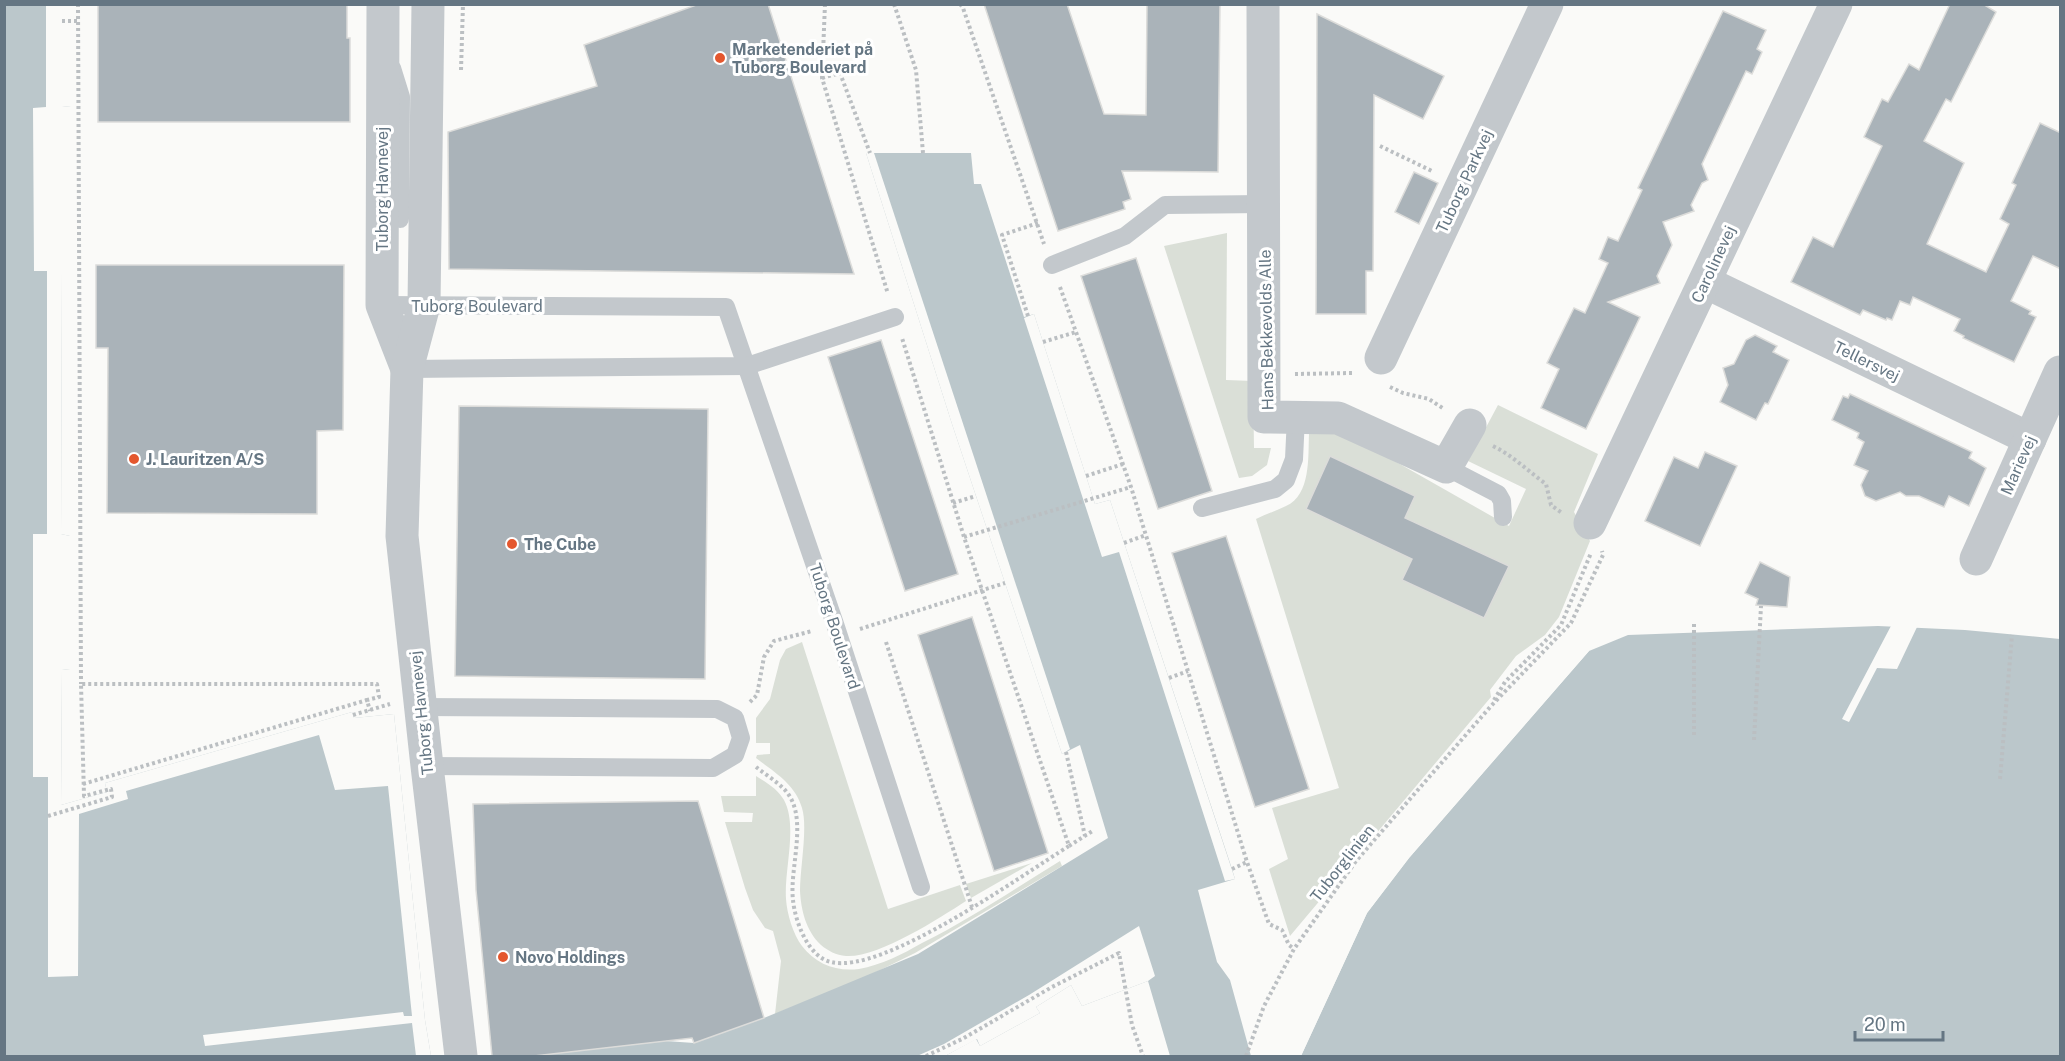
<svg xmlns="http://www.w3.org/2000/svg" width="2065" height="1061" viewBox="0 0 2065 1061" font-family="'Public Sans',sans-serif">
	<style>
		.green { fill: #dadfd7 }
		.water { fill: #bbc7cb }
		.pier { fill: #fafaf8 }
		.building { fill: #aab3b9; stroke: #dcdcda; stroke-width: 1.5 }
		.lines { fill: none; stroke-linecap: round; stroke-linejoin: round }
		.path { stroke: #bbbfc2; stroke-width: 4; stroke-dasharray: 3 3; stroke-linecap: butt }
		.lane { stroke: #c3c8cc; stroke-width: 18 }
		.street { stroke: #c3c8cc; stroke-width: 33 }
		.poi-dot { fill: #e4572e; stroke: #fff; stroke-width: 2 }
		.labels { text-anchor: middle; stroke-width: 6; stroke-linejoin: round; paint-order: stroke }
		.poi-label { font-size: 16px; font-weight: bold; fill: #657683; stroke: #fff; text-anchor: start }
		.street-label { font-size: 16px; fill: #657683; stroke: #fff }
	</style>
	<rect width="100%" height="100%" fill="#fafaf8"/>
	<g class="green">
		<path d="M1227 233 1226 380 1253 381 1254 448H1271L1267 465 1252 476 1239 478 1164 246Z"/>
		<path d="M1498 405 1598 454 1574 512 1590 541 1559 617 1545 635 1516 656 1490 690 1491 697 1290 936 1269 869 1288 859 1272 808 1339 788 1256 519C1266 514 1276 511 1286 506 1311 495 1308 457 1309 434H1347L1509 526 1526 489 1468 461Z"/>
		<path d="M802 642 888 909 960 885 966 901C938 919 878 958 846 956 836 955 828 951 821 945 806 931 801 910 800 891 800 868 808 827 802 808 795 784 775 773 756 758L757 755 770 754V743H756V718L770 699 780 660 786 649Z"/>
		<path d="M756 776C766 782 778 789 784 800 798 826 784 869 786 899 787 914 793 934 802 946 816 964 836 972 859 969 881 965 903 954 922 943 970 919 1014 889 1060 861L1062 866 915 953 868 976 775 1014 781 961 773 931 765 928 753 910 745 888 725 822H752L753 813 724 812 721 796H756Z"/>
		<path d="M1032 863 971 898 966 884Z"/>
	</g>
	<g class="water">
		<path d="M5 5H62V106L71 107V271H62L61 534 70 536V669L62 670 61 805 107 792 105 783 352 712 354 718 394 714 425 1020 431 1056H5Z"/>
		<path d="M866 153H971L974 184H981L1024 317 1034 314 1095 504 1110 500 1232 869 1235 879 1198 890 1217 962 1230 980 1251 1056H1170L1148 981 1082 1006 1071 985 1036 1007 1040 1013 980 1046 976 1039 945 1056H534L666 1041 694 1043 764 1018 918 954 1108 838 1080 745 1062 754 952 424Z"/>
		<path d="M1878 626 1965 630 2060 639V1056H1301L1367 913 1409 858 1589 651 1628 635Z"/>
	</g>
	<g class="pier">
		<path d="M46 5H62V106L71 107V271H62L61 534 70 536V669L62 670 61 805 107 792 105 783 352 712 354 718 394 714 425 1020 431 1056H416L412 1023 205 1046 203 1035 403 1012 404 1016H412L388 786 335 790 319 735 126 791 128 799 79 814 78 976 48 977V777H33V534H47V271H34L33 108 46 107Z"/>
		<path d="M866 153H874L1070 749 1062 754 952 424Z"/>
		<path d="M1034 314 1095 504 1110 500 1235 879 1225 881 1119 552 1102 557 1024 318Z"/>
		<path d="M1892 624 1918 625 1897 669 1877 668 1849 722 1842 719Z"/>
		<path d="M1586 650 1589 651 1409 858 1367 913 1301 1056H1298L1365 911 1407 856Z"/>
		<path d="M1139 926 1155 976 1148 981 1082 1006 1071 985 1036 1007 1040 1013 980 1046 977 1039 945 1056H917L944 1044 1029 995Z"/>
	</g>
	<g class="building">
		<path d="M98 4H347V38H350V122H98Z"/>
		<path d="M699 4H768L854 274 449 269 448 132 597 86 584 45Z"/>
		<path d="M984 4H1067L1104 114 1146 115 1147 4H1220L1218 172 1122 171 1131 199 1123 202 1125 209 1058 231Z"/>
		<path d="M1950 4H1983L1996 12 1951 102 1946 99 1924 141 1964 163 1927 244 1986 272 2009 224 2000 219 2016 185 2012 183 2040 123 2061 133V269L2033 256 2011 301 2031 311 2029 314 2036 317 2014 362 1963 338 1964 336 1954 331 1960 319 1913 297 1910 305 1900 301 1892 320 1887 318 1886 320 1863 310 1860 315 1791 282 1813 237 1833 247 1882 146 1864 137 1882 99 1888 102 1909 64 1919 70Z"/>
		<path d="M1723 11 1766 30 1757 49 1762 52 1752 74 1746 71 1702 164 1708 180 1702 183 1691 205 1694 211 1663 222 1672 245 1657 276 1660 283 1608 302 1640 317 1586 429 1541 408 1559 369 1547 363 1574 308 1585 313 1607 265 1608 263 1599 259 1608 237 1618 241 1642 190 1638 188Z"/>
		<path d="M1317 14 1444 76 1423 119 1374 95 1373 271H1366V314H1316Z"/>
		<path d="M1414 172 1438 183 1419 224 1395 212Z"/>
		<path d="M1136 258 1212 491 1158 509 1081 276Z"/>
		<path d="M96 265H344L343 430 317 431V514L107 513 108 348H96Z"/>
		<path d="M1755 335 1777 346 1773 352 1789 360 1768 404 1765 403 1756 420 1720 402 1728 385 1723 368 1734 364 1746 340Z"/>
		<path d="M881 340 958 574 905 591 828 357Z"/>
		<path d="M1850 394 1972 452 1969 458 1986 468 1969 506 1949 496 1944 507 1919 496H1906L1900 492 1876 501 1865 496 1861 485 1868 471 1854 465 1864 442 1857 438 1859 433 1832 420 1843 396 1848 398Z"/>
		<path d="M459 406 708 409 705 679 455 676Z"/>
		<path d="M1705 452 1737 466 1700 546 1645 521 1674 457 1698 468Z"/>
		<path d="M1330 456 1415 496 1405 518 1509 566 1484 618 1402 580 1412 559 1306 509Z"/>
		<path d="M1226 536 1309 789 1255 807 1172 553Z"/>
		<path d="M1760 562 1790 577 1787 607 1756 605 1758 599 1745 593Z"/>
		<path d="M972 617 1048 853 994 871 918 635Z"/>
		<path d="M698 801 764 1018 694 1043 692 1038 534 1056H492L476 890 473 804Z"/>
	</g>
	<g class="lines">
		<g class="path">
			<path d="M78 4 81 684"/>
			<path d="M825 4 822 78 888 294"/>
			<path d="M894 4 916 70 923 153"/>
			<path d="M960 4 963 8 1044 244"/>
			<path d="M62 21H78"/>
			<path d="M461 70 463 4"/>
			<path d="M822 78 840 73 870 153"/>
			<path d="M1380 146 1434 172"/>
			<path d="M1060 287 1131 487 1247 862 1269 924 1282 930 1289 945 1294 949"/>
			<path d="M1028 316 1002 235 1038 223"/>
			<path d="M1043 342 1076 332"/>
			<path d="M1295 374 1353 373"/>
			<path d="M1390 387 1403 393 1429 399 1444 409"/>
			<path d="M1493 446C1513 456 1528 471 1546 484L1551 505 1562 513"/>
			<path d="M1086 476 1123 464"/>
			<path d="M953 503 976 496"/>
			<path d="M964 537 1131 487"/>
			<path d="M1124 543 1146 535"/>
			<path d="M860 629 1005 583"/>
			<path d="M886 642 972 907"/>
			<path d="M1169 678 1188 671"/>
			<path d="M1494 700 1505 682 1561 625 1591 553"/>
			<path d="M750 702 757 695 764 657 774 641 812 631"/>
			<path d="M353 715 390 704"/>
			<path d="M1694 735V622"/>
			<path d="M1754 740 1761 606"/>
			<path d="M1066 752 1085 836"/>
			<path d="M756 767C765 774 776 781 784 789 810 815 789 867 793 900 795 921 808 957 831 962 883 975 1022 875 1069 846L964 537 902 338"/>
			<path d="M2000 779 2012 635"/>
			<path d="M83 784 367 700"/>
			<path d="M48 816 112 797 111 789 84 796 81 684H377L379 697 367 700 370 711"/>
			<path d="M1069 846 1094 830"/>
			<path d="M1232 869 1247 862"/>
			<path d="M926 1056 962 1039 1052 987 1119 953 1132 1025 1143 1056"/>
			<path d="M1246 1056 1264 1006 1294 949 1356 861 1491 706 1571 623 1603 555 1602 551"/>
		</g>
		<g class="lane">
			<path d="M392 68 401 97 400 219"/>
			<path d="M1052 265 1125 236 1165 205 1265 204"/>
			<path d="M382 305 726 307 835 624 921 887"/>
			<path d="M407 369 747 366 895 317"/>
			<path d="M1446 467 1498 494 1502 501 1503 517"/>
			<path d="M1202 508 1275 489 1286 480 1294 459 1296 417"/>
			<path d="M420 707 717 709 735 718 741 738 735 755 713 768 427 766"/>
		</g>
		<g class="street">
			<path d="M383 4 382 305 407 369"/>
			<path d="M428 4 424 305 407 369 402 536 427 766 461 1056"/>
			<path d="M1263 4 1264 417 1338 418 1446 467 1470 425"/>
			<path d="M1705 282 2030 439"/>
			<path d="M1381 358 1547 4"/>
			<path d="M1590 523 1836 4"/>
			<path d="M1976 559 2060 372"/>
		</g>
	</g>
	<g class="poi-dot">
		<circle cx="720" cy="58" r="6"/>
		<circle cx="134" cy="459" r="6"/>
		<circle cx="512" cy="544" r="6"/>
		<circle cx="503" cy="957" r="6"/>
	</g>
	<g class="labels">
		<g class="poi-label">
			<text x="732" y="55">Marketenderiet på<tspan x="732" dy="18">Tuborg Boulevard</tspan></text>
			<text x="146" y="465">J. Lauritzen A/S</text>
			<text x="524" y="550">The Cube</text>
			<text x="515" y="963">Novo Holdings</text>
		</g>
		<g class="street-label">
			<text transform="translate(1464 181) rotate(-65)" y="6">Tuborg Parkvej</text>
			<text transform="translate(382 189) rotate(-90)" y="6">Tuborg Havnevej</text>
			<text transform="translate(1713 264) rotate(-65)" y="6">Carolinevej</text>
			<text x="477" y="312">Tuborg Boulevard</text>
			<text transform="translate(1266 330) rotate(-91)" y="6">Hans Bekkevolds Alle</text>
			<text transform="translate(1867 361) rotate(26)" y="6">Tellersvej</text>
			<text transform="translate(2018 465) rotate(-66)" y="6">Marievej</text>
			<text transform="translate(835 626) rotate(72)" y="6">Tuborg Boulevard</text>
			<text transform="translate(421 713) rotate(-96)" y="6">Tuborg Havnevej</text>
			<text transform="translate(1342 863) rotate(-52)" y="6">Tuborglinien</text>
		</g>
	</g>
	<rect width="2065" height="1061" fill="none" stroke="#657683" stroke-width="12"/>
	<path d="M1855 1031v9h88v-9" fill="none" stroke="#657683" stroke-width="3"/>
	<text x="1864" y="1031" font-size="18" fill="#657683" stroke="#ffffff" stroke-width="4.5" paint-order="stroke">20 m</text>
</svg>
